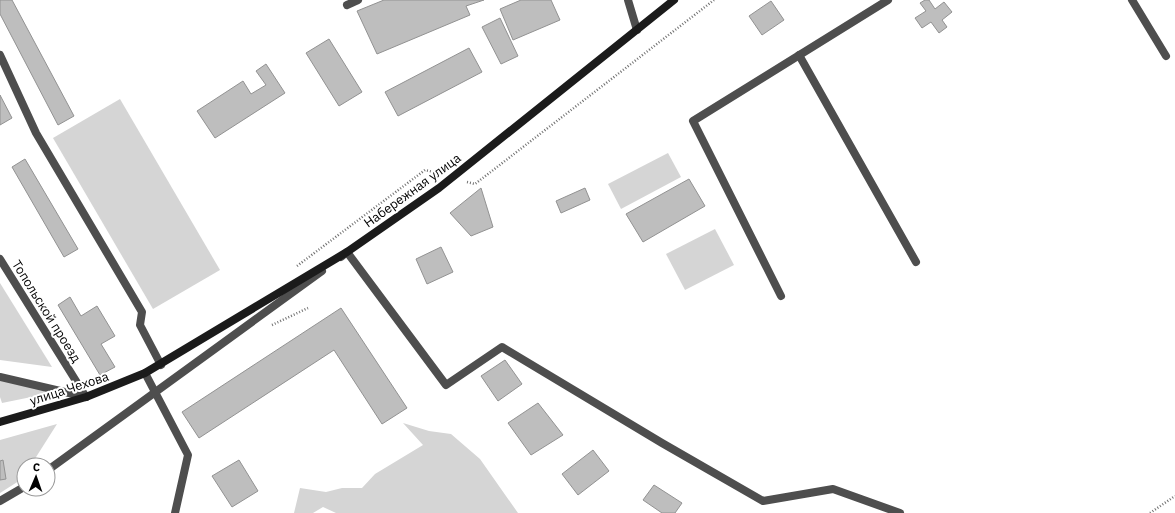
<svg xmlns="http://www.w3.org/2000/svg" width="1175" height="513" viewBox="0 0 1175 513" font-family="'IBM Plex Sans',sans-serif">
	<style>
		.green { fill: #d5d5d5 }
		.building { fill: #bebebe; stroke: #929292 }
		.lines { fill: none; stroke-linecap: round; stroke-linejoin: round }
		.path { stroke: #707070; stroke-width: 2.5; stroke-dasharray: 1 2; stroke-linecap: butt }
		.service { stroke: #4e4e4e; stroke-width: 8 }
		.minor { stroke: #4e4e4e; stroke-width: 8 }
		.secondary { stroke: #1b1b1b; stroke-width: 8 }
		.labels { text-anchor: middle; stroke-width: 4; stroke-linejoin: round; paint-order: stroke }
		.street-label { font-size: 13px; fill: #000; stroke: #fff }
	</style>
	<rect width="100%" height="100%" fill="#fff"/>
	<g class="green">
		<path d="M120 99 220 270 153 309 53 138Z"/>
		<path d="M668 153 681 177 621 209 608 184Z"/>
		<path d="M715 229 734 265 685 290 666 254Z"/>
		<path d="M0 283 52 367 0 360Z"/>
		<path d="M0 379 38 382 46 394 2 403 0 397Z"/>
		<path d="M403 423 429 431 451 434 480 459 518 513H336L323 507 313 513H294L300 488 326 492 342 488H362L375 474 423 445Z"/>
		<path d="M57 424 31 465H24L22 479 0 493V440Z"/>
	</g>
	<g class="building">
		<path d="M0 0H12L74 116 58 125 0 14Z"/>
		<path d="M384 0H484L466 6 470 15 377 54 357 11Z"/>
		<path d="M521 0H551L560 20 513 40 500 9Z"/>
		<path d="M925 0H929L935 9 944 2 952 12 942 20 947 27 939 33 931 22 922 28 915 18 926 11 920 3Z"/>
		<path d="M771 1 784 20 762 35 749 16Z"/>
		<path d="M500 18 518 56 501 64 482 27Z"/>
		<path d="M329 39 362 92 339 106 306 53Z"/>
		<path d="M469 48 482 72 398 116 385 92Z"/>
		<path d="M266 64 285 93 215 138 197 111 243 81 251 94 266 85 256 71Z"/>
		<path d="M0 95 12 118 0 125Z"/>
		<path d="M25 159 78 249 64 257 12 167Z"/>
		<path d="M689 179 705 206 643 242 626 214Z"/>
		<path d="M481 188 493 227 471 236 450 213Z"/>
		<path d="M585 188 590 200 561 213 556 201Z"/>
		<path d="M441 247 453 272 427 284 416 259Z"/>
		<path d="M70 297 81 316 97 306 115 336 101 344 115 367 100 375 58 305Z"/>
		<path d="M341 308 407 408 382 424 334 350 199 438 182 412Z"/>
		<path d="M505 360 522 384 498 401 481 376Z"/>
		<path d="M538 403 563 435 531 455 508 423Z"/>
		<path d="M593 450 609 471 578 495 562 474Z"/>
		<path d="M3 460 6 479 0 480V461Z"/>
		<path d="M239 460 258 491 232 507 212 476Z"/>
		<path d="M654 485 682 503 675 513H662L643 500Z"/>
	</g>
	<g class="lines">
		<g class="path">
			<path d="M467 182 475 184 714 0"/>
			<path d="M297 266 425 170 438 173"/>
			<path d="M272 325 308 308"/>
			<path d="M1150 513 1175 496"/>
		</g>
		<g class="service">
			<path d="M347 5 358 0"/>
			<path d="M0 55 36 133 142 312 140 325 161 365"/>
			<path d="M799 55 916 262"/>
			<path d="M341 257 347 252 446 385 502 347 662 443 763 501 833 489 900 513"/>
			<path d="M781 296 693 121 888 0"/>
			<path d="M145 373 188 455 175 513"/>
			<path d="M0 377 86 397"/>
			<path d="M48 470 322 271"/>
			<path d="M0 501 24 487"/>
		</g>
		<g class="minor">
			<path d="M628 0 637 30"/>
			<path d="M1132 0 1166 56"/>
			<path d="M0 259 86 397"/>
		</g>
		<path class="secondary" d="M0 422 86 397 145 373 347 252 439 188 674 0"/>
	</g>
	<g class="labels">
		<g class="street-label">
			<text transform="translate(412 190) rotate(-36)" y="5">Набережная улица</text>
			<text transform="translate(47 311) rotate(58)" y="5">Топольской проезд</text>
			<text transform="translate(69 388) rotate(-18)" y="5">улица Чехова</text>
		</g>
	</g>
	<g transform="translate(36 477) rotate(2)"><circle r="19" fill="#ffffff" stroke="#999999"/>
	<path d="M0-3L7 15L0 10L-7 15Z" fill="#000000"/>
	<text y="-6" font-size="11" font-weight="bold" text-anchor="middle" fill="#000000">С</text>
	</g>
</svg>
